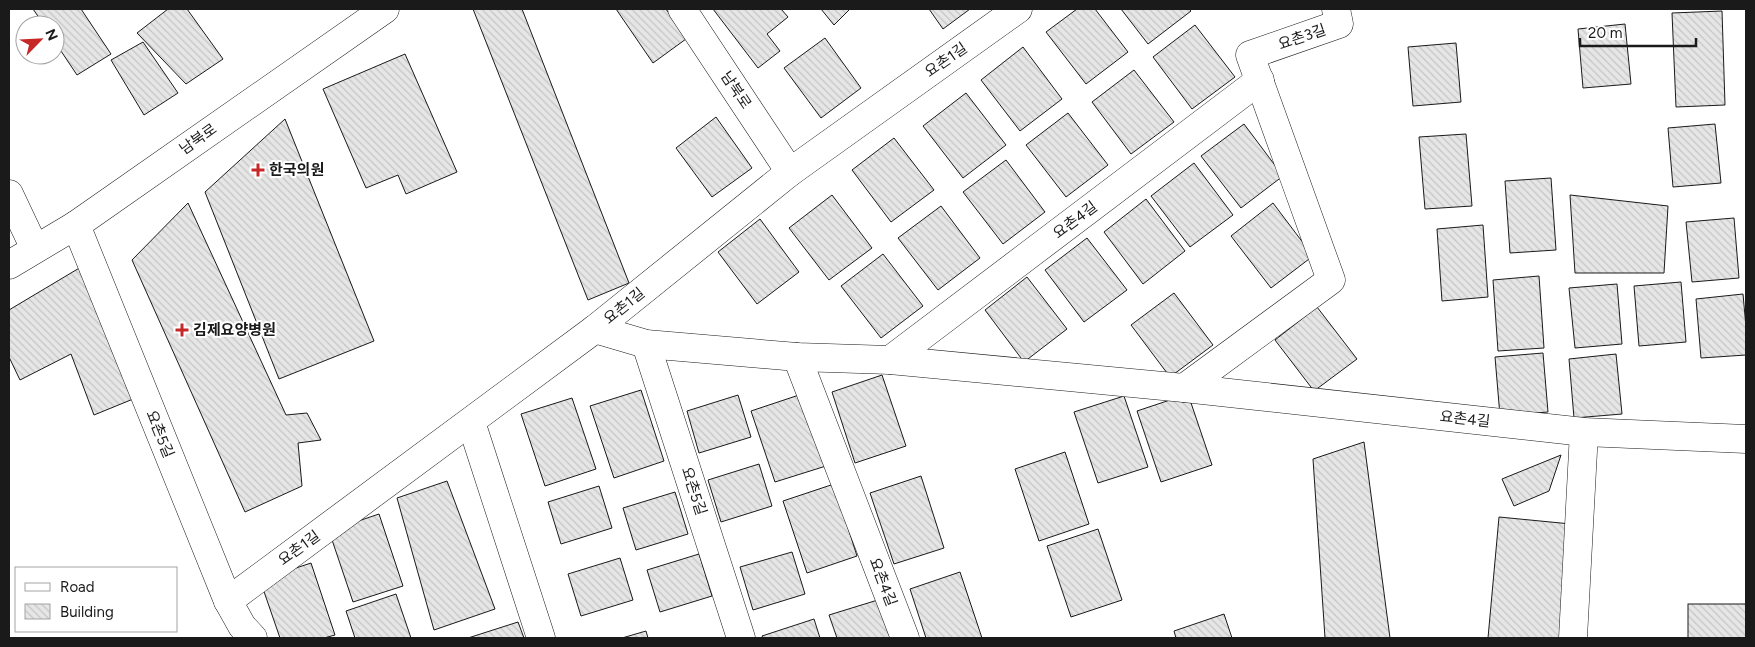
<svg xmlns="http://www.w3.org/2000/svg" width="1755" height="647" viewBox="0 0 1755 647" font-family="Figtree,'Noto Sans KR',sans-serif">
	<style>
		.building { fill: url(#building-back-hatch); stroke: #1a1a1a }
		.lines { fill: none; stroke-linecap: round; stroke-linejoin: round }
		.street-casing { stroke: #1a1a1a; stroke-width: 29 }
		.secondary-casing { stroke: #1a1a1a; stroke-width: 29 }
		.street { stroke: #fff; stroke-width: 28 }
		.secondary { stroke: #fff; stroke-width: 28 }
		.poi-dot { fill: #c62828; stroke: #fff; stroke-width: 2 }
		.labels { text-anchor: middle; stroke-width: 4; stroke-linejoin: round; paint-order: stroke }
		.street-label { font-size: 15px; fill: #1a1a1a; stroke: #fff }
		.poi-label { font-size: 15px; font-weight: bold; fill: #1a1a1a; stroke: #fff; text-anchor: start }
	</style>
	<defs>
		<pattern id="building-back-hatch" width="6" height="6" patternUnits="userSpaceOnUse" patternTransform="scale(1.25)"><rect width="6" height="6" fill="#e6e6e6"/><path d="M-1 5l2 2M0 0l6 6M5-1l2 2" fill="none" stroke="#c5c5c5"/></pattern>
	</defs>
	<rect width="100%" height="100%" fill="#fff"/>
	<g class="building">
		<path d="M33 9H81L111 54 77 75 55 42V25H44Z"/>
		<path d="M168 9H187L223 59 186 84 137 33Z"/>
		<path d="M473 9H522L629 283 588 300Z"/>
		<path d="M616 9H666L686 39 653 63Z"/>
		<path d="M713 9H781L788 17 767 34 780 51 758 68Z"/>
		<path d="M821 9H850L834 25Z"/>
		<path d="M929 9H970L943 29Z"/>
		<path d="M1077 9H1095L1128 52 1086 84 1046 32Z"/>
		<path d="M1121 9H1189L1191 11 1148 44Z"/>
		<path d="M1722 11 1725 105 1676 107 1672 13Z"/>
		<path d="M1625 24 1631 84 1583 88 1578 29Z"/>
		<path d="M1195 25 1235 77 1192 109 1153 57Z"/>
		<path d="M825 38 861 88 821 118 784 68Z"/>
		<path d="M143 42 178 93 144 115 111 60Z"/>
		<path d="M1456 43 1461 102 1413 106 1408 47Z"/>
		<path d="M1023 47 1062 99 1020 131 981 80Z"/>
		<path d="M405 54 457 172 406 194 398 175 366 188 323 89Z"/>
		<path d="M1134 70 1174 122 1131 154 1092 102Z"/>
		<path d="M966 93 1006 145 963 178 923 126Z"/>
		<path d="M1068 113 1108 165 1066 197 1026 145Z"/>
		<path d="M716 117 752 168 712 197 676 148Z"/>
		<path d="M285 119 374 341 279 379 205 192Z"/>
		<path d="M1244 124 1283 176 1241 208 1201 156Z"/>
		<path d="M1715 124 1721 183 1673 187 1668 128Z"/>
		<path d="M1466 134 1472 206 1425 209 1419 137Z"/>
		<path d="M894 138 934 190 891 222 852 170Z"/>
		<path d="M1006 160 1045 212 1003 244 963 192Z"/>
		<path d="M1194 163 1233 215 1190 247 1151 196Z"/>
		<path d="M1551 178 1556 250 1510 253 1505 181Z"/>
		<path d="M832 195 872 248 829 280 789 228Z"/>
		<path d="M1570 195 1668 206 1664 273H1575Z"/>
		<path d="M1146 199 1185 251 1143 284 1104 232Z"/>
		<path d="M188 203 286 415 307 413 321 440 298 443 302 486 245 512 132 260Z"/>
		<path d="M1273 203 1313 256 1271 288 1231 236Z"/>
		<path d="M941 206 980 258 938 290 898 238Z"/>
		<path d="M1734 218 1739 278 1692 282 1686 222Z"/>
		<path d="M760 219 799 272 757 304 718 252Z"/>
		<path d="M1483 225 1488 297 1442 301 1437 229Z"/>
		<path d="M1087 238 1127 290 1084 322 1045 270Z"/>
		<path d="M883 254 923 306 881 338 841 286Z"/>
		<path d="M81 267 138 397 94 415 71 354 20 380 9 357V310Z"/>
		<path d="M1539 276 1544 348 1498 351 1493 280Z"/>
		<path d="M1027 277 1067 329 1024 362 985 310Z"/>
		<path d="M1681 282 1686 342 1639 346 1634 286Z"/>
		<path d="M1617 284 1622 344 1575 348 1569 288Z"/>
		<path d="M1174 293 1213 345 1170 377 1131 325Z"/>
		<path d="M1743 294 1746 327V355L1701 358 1696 299Z"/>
		<path d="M1317 307 1357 359 1314 391 1275 340Z"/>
		<path d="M1543 353 1548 412 1500 416 1495 357Z"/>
		<path d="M1616 354 1622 414 1574 418 1569 359Z"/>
		<path d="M882 375 906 446 855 463 832 392Z"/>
		<path d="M641 390 664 461 614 478 590 406Z"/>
		<path d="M802 394 826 466 775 482 751 411Z"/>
		<path d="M1188 394 1212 465 1161 482 1137 411Z"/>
		<path d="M738 395 751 437 699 453 687 411Z"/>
		<path d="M1124 396 1148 467 1098 483 1074 412Z"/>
		<path d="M572 398 596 469 545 486 521 414Z"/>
		<path d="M1364 442 1390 638H1325L1313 459Z"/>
		<path d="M1065 452 1089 524 1039 541 1015 469Z"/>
		<path d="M1561 455 1549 491 1514 506 1502 479Z"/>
		<path d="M759 464 772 506 721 522 708 480Z"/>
		<path d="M921 476 944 548 894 564 870 493Z"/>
		<path d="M447 481 495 609 434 630 397 498Z"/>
		<path d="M834 484 857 556 807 573 783 501Z"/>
		<path d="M599 486 612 528 561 544 548 502Z"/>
		<path d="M675 492 688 534 636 550 623 508Z"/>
		<path d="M379 514 403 586 353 602 329 531Z"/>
		<path d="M1499 517 1571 524 1561 638H1488Z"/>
		<path d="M1098 529 1122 600 1071 617 1047 546Z"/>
		<path d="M792 552 805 594 753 610 740 567Z"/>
		<path d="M699 554 712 596 660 612 647 570Z"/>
		<path d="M620 558 633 600 581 616 568 574Z"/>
		<path d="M311 563 335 635 324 638H280L260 580Z"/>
		<path d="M960 572 982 638H926L910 589Z"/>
		<path d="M396 594 411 638H355L346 611Z"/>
		<path d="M881 599 893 638H837L829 615Z"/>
		<rect x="1688" y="604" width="58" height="34"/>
		<path d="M1224 614 1232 638H1176L1174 631Z"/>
		<path d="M814 619 820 638H763L762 636Z"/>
		<path d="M518 622 524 638H468Z"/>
		<path d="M646 631 648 638H622Z"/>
	</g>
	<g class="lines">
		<defs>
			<g id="street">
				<path d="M682 9 790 172"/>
				<path d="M9 194 35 249"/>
				<path d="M76 225 228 601 242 626 253 638"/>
				<path d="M595 329 646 344 797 357 890 360 1184 388 1584 432 1746 439"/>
				<path d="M646 344 741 638"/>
				<path d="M797 357 905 638"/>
				<path d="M890 360 1260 80"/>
				<path d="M1184 388 1331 280 1250 55 1339 24 1336 9"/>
				<path d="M471 422 541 638"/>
				<path d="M228 601 595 329 790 172 1018 9"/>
				<path d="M1573 638 1584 432"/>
			</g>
			<path id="secondary" d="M9 265 76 225 385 9"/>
		</defs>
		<use href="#street" class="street-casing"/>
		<use href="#secondary" class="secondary-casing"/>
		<use href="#street" class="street"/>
		<use href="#secondary" class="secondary"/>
	</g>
	<g class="poi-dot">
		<path d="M255.5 162.5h5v5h5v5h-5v5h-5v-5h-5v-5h5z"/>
		<path d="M179.5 322.5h5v5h5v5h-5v5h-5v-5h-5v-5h5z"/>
	</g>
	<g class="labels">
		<g class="street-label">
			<text transform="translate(1302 37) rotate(-19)" y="5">요촌3길</text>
			<text transform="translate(946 60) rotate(-35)" y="5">요촌1길</text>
			<text transform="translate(736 90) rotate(56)" y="5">남북로</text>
			<text transform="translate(198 139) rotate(-35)" y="5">남북로</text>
			<text transform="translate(1075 220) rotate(-37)" y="5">요촌4길</text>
			<text transform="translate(624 306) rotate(-39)" y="5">요촌1길</text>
			<text transform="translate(1465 419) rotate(6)" y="5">요촌4길</text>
			<text transform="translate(160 434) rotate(68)" y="5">요촌5길</text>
			<text transform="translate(694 491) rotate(72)" y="5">요촌5길</text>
			<text transform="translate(299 548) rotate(-36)" y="5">요촌1길</text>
			<text transform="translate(883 582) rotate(69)" y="5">요촌4길</text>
		</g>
		<g class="poi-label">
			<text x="269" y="175">한국의원</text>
			<text x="193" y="335">김제요양병원</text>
		</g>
	</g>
	<rect width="1755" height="647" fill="none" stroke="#1a1a1a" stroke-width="20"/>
	<rect x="15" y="567" width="162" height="65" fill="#ffffff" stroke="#a3a3a3"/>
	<rect x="25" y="583" width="25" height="8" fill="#ffffff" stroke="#a3a3a3"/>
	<text x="60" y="592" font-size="15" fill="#1a1a1a">Road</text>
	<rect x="25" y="604" width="25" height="15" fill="url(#building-back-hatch)" stroke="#a3a3a3"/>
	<text x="60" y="617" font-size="15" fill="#1a1a1a">Building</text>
	<g transform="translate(40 40) rotate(66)"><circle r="24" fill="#ffffff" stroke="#a3a3a3"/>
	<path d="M0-4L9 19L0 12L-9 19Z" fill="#c62828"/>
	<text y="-8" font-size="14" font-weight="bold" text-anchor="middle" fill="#1a1a1a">N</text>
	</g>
	<path d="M1580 38v8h116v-8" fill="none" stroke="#1a1a1a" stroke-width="2.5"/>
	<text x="1588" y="38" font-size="15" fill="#1a1a1a" stroke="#ffffff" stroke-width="4" paint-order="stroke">20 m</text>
</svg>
